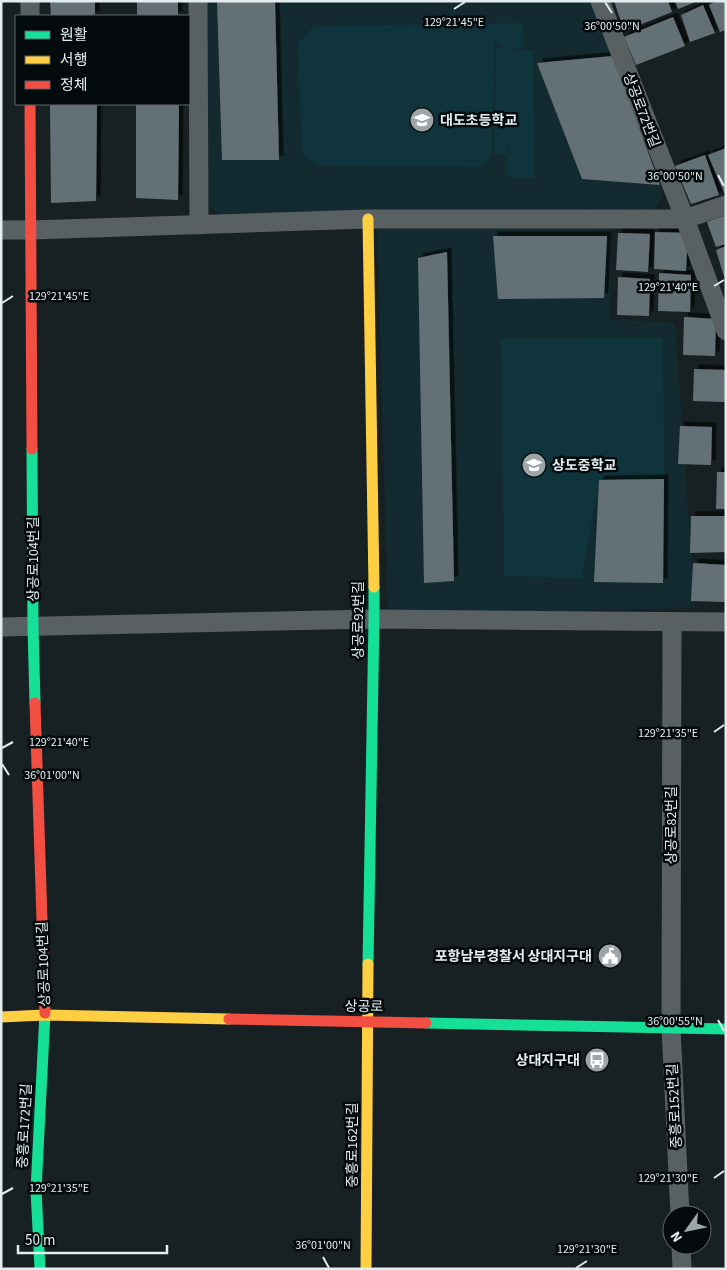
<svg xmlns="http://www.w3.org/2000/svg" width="727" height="1270" viewBox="0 0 727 1270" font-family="'Source Sans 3','Noto Sans KR',sans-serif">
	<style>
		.built { fill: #132b30 }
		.green { fill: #10343b }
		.building { fill: #647177; filter: url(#shadow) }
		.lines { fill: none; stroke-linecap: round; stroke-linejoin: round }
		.street { stroke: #596062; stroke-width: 19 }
		.fast { stroke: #16e098; stroke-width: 11 }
		.slow { stroke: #ffcf43; stroke-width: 11 }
		.jam { stroke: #f24e42; stroke-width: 11 }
		.ticks { fill: none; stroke: #e3edf0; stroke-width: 2 }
		.labels { text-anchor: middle; stroke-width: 5; stroke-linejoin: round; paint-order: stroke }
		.street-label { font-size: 14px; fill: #e3edf0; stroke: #050b0d }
		.poi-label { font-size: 14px; font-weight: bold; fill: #e3edf0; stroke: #050b0d; text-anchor: start }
		.ticks-label { font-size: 12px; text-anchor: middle; fill: #e3edf0; stroke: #050b0d; stroke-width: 5; stroke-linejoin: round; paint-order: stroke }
	</style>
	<defs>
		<filter id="shadow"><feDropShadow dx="4.5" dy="-4.5" stdDeviation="0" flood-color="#0009"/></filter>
	</defs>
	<rect width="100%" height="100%" fill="#172022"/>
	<g class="built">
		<path d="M208 1H591L663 195 655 209 219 215 208 205Z"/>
		<path d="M377 220 612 229 610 320 675 322 695 608 388 615Z"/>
	</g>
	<g class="green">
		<path d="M523 23 524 48 508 49 533 50 534 141H519L534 142V178L507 177 508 141 506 155 494 154 496 48 505 49 495 41 494 42 495 54 491 154 485 164 479 167H474L318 165C311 162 307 157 302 151L298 44 305 35 314 27 324 26Z"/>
		<path d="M663 338 664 479 599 480 582 578 504 576 501 339Z"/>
	</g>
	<g class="building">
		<path d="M50 1H95V16H51Z"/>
		<rect x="137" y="1" width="41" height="15"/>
		<path d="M217 1H275L279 160H222Z"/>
		<path d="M614 1H668L672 12 624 31Z"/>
		<path d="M675 1H698L678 9Z"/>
		<path d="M716 1H726V30L720 32 709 5Z"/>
		<path d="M703 5 715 33 690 42 681 15Z"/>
		<path d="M673 17 685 46 636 65 624 37Z"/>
		<path d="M613 56 660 185 582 179 537 63Z"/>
		<path d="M50 104H97L96 201 51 203Z"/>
		<path d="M136 104H179L178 200 136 198Z"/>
		<path d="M726 148V197L708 155Z"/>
		<path d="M705 155 719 195 691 204 675 166Z"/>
		<path d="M726 215V244L716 247 707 222Z"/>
		<path d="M655 232 688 233 686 271 654 269Z"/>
		<path d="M618 233 650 234 648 272 616 270Z"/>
		<path d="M493 236H607L604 298 498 299Z"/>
		<path d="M726 246V280H725L716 250Z"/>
		<path d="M447 252 454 581 424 583 418 258Z"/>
		<path d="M659 273 691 275 690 312 658 311Z"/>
		<path d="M618 277 650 279 649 316 617 315Z"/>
		<path d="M684 317 716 319 715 356 683 355Z"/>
		<path d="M694 369 726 370V402L693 401Z"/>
		<path d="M680 426 712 427 711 465 678 464Z"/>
		<path d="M717 472H726V509H716Z"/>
		<path d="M664 479 663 583 594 582 599 480Z"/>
		<path d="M691 516H726V552L690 553Z"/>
		<path d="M693 563 726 565V602L691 601Z"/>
	</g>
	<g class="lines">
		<g class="street">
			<path d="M30 1V16"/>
			<path d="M198 1 199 225"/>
			<path d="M600 1 685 219 726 331"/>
			<path d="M1 230H31L368 219H685L726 205"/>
			<path d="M672 622 671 1028 680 1215"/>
			<path d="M1 627 374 619 726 622"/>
			<path d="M681 1245 682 1269"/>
		</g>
		<g class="fast">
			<path d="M32 449 33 626 35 703"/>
			<path d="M368 964 374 619V587"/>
			<path d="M426 1023 726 1029"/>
			<path d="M40 1269 36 1190 45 1013"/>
		</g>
		<g class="slow">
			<path d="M368 219 374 587"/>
			<path d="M1 1017 45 1015 229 1019"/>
			<path d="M366 1269 368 964"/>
		</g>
		<g class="jam">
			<path d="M30 104 32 449"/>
			<path d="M35 703 45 1013"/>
			<path d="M229 1019 426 1023"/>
		</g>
	</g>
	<path class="ticks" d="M605 2 612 13M454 9 465 2M718 175 724 186M714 286 724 280M2 303 13 296M714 732 724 725M2 748 13 742M2 764 9 775M718 1020 724 1031M714 1178 724 1171M2 1194 13 1188M323 1257 329 1268M576 1268 587 1261"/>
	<defs>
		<symbol id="school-disc" viewBox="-11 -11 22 22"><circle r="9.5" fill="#9ca5a8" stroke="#050b0d"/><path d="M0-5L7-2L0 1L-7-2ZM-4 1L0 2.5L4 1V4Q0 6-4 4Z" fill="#fff"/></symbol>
		<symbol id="civic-disc" viewBox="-11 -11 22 22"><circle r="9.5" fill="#9ca5a8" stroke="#050b0d"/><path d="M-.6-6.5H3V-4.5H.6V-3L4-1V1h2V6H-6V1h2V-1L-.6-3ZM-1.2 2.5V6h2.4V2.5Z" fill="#fff"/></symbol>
		<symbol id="bus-disc" viewBox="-11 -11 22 22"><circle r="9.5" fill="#9ca5a8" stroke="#050b0d"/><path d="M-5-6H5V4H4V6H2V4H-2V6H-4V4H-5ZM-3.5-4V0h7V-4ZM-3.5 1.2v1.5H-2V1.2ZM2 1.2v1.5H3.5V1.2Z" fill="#fff"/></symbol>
	</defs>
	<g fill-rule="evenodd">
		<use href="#school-disc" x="408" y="106" width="28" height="28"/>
		<use href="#school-disc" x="520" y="451" width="28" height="28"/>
		<use href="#civic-disc" x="596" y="942" width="28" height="28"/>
		<use href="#bus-disc" x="583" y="1046" width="28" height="28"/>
	</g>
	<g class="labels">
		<g class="street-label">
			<text transform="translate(642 110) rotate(69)" y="5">상공로72번길</text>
			<text transform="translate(33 559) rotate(-90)" y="5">상공로104번길</text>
			<text transform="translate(358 620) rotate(-90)" y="5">상공로92번길</text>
			<text transform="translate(671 825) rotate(-90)" y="5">상공로82번길</text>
			<text transform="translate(43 964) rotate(-92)" y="5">상공로104번길</text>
			<text transform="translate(364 1006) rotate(1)" y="5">상공로</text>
			<text transform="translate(674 1106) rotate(-93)" y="5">중흥로152번길</text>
			<text transform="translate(24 1126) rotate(-87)" y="5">중흥로172번길</text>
			<text transform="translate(352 1145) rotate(-90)" y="5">중흥로162번길</text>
		</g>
		<g class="poi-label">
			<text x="440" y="125">대도초등학교</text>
			<text x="552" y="470">상도중학교</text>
			<text x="592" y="961" text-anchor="end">포항남부경찰서 상대지구대</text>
			<text x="580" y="1065" text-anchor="end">상대지구대</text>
		</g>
	</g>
	<g class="ticks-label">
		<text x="454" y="26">129°21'45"E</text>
		<text x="612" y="30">36°00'50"N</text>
		<text x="675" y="180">36°00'50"N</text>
		<text x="668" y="291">129°21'40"E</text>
		<text x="59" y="300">129°21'45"E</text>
		<text x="668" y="737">129°21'35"E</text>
		<text x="59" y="746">129°21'40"E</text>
		<text x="52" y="779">36°01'00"N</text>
		<text x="675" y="1025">36°00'55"N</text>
		<text x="668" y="1182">129°21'30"E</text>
		<text x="59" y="1192">129°21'35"E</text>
		<text x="323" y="1249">36°01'00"N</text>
		<text x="587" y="1253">129°21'30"E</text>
	</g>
	<rect width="727" height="1270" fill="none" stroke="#e3edf0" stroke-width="5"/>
	<rect x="15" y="15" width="175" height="90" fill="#050b0d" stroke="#5e6568"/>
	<rect x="25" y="31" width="25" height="8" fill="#16e098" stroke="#5e6568"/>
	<text x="60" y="40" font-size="15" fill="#e3edf0">원활</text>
	<rect x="25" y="56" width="25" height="8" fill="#ffcf43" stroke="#5e6568"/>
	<text x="60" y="65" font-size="15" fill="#e3edf0">서행</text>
	<rect x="25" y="81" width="25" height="8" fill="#f24e42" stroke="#5e6568"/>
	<text x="60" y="90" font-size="15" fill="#e3edf0">정체</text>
	<g transform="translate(687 1230) rotate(237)"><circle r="24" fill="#050b0d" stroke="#5e6568"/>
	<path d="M0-4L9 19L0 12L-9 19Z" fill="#9ca5a8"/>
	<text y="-8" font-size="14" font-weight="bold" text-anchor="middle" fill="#e3edf0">N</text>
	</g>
	<path d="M18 1245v8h149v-8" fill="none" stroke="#e3edf0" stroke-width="2.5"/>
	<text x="25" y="1245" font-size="15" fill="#e3edf0" stroke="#050b0d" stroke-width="4" paint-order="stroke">50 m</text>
</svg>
